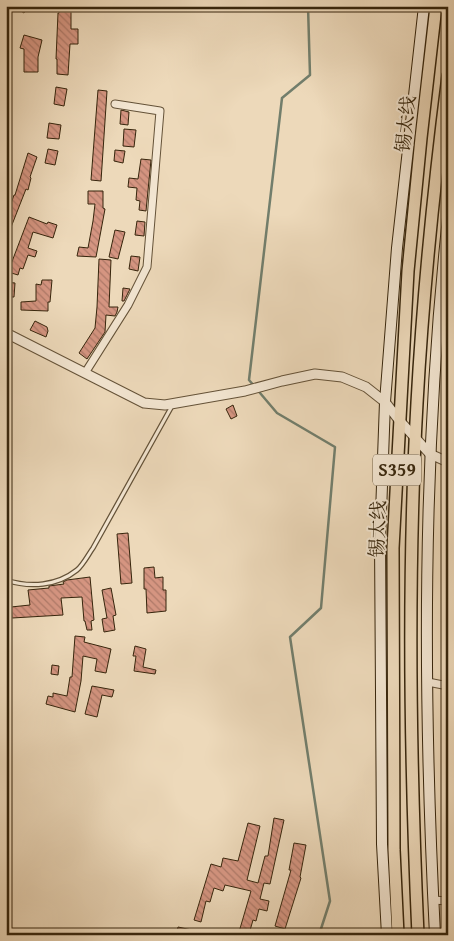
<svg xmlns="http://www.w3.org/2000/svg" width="454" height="941" viewBox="0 0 454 941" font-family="'Gentium Book Plus','Noto Serif SC',serif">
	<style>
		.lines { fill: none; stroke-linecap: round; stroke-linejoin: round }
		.stream { stroke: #727e6c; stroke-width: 2.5 }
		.building { fill: url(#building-back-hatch); stroke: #36250c }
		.service-casing { stroke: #645238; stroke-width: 5.5 }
		.minor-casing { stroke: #645238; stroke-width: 9 }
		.tertiary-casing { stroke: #645238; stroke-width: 11 }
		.secondary-casing { stroke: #36250c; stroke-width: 12 }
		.primary-casing { stroke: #36250c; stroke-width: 14 }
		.service { stroke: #f3e6d2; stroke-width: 3 }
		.minor { stroke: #f3e6d2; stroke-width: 7 }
		.tertiary { stroke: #f3e6d2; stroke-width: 9 }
		.secondary { stroke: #f3e6d2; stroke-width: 10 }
		.primary { stroke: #edd9ba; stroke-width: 11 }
		.labels { text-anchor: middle; stroke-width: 4; stroke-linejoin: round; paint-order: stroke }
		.shield { fill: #f3e6d2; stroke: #6f5f47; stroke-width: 1 }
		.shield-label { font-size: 18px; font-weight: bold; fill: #36250c }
		.street-label { font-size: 19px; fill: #36250c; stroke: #f3e6d2 }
	</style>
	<defs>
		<pattern id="building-back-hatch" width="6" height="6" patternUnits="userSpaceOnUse" patternTransform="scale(1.25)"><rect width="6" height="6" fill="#d59581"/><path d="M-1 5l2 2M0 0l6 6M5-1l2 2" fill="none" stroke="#ae7968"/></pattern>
	</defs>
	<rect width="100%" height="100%" fill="#edd9ba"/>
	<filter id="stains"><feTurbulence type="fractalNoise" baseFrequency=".004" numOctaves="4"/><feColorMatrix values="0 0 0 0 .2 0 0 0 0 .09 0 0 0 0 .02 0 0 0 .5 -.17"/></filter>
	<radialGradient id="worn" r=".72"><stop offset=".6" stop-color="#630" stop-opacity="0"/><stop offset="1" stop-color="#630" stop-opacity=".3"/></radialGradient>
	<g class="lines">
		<path class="stream" d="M308 6 310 75 282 98 249 380 277 413 335 447 321 608 290 637 330 901 319 935"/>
	</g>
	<g class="building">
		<path d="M13 6H29L24 13Z"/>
		<path d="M60 6H71V29H78V44H70L68 75 57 74V59H56L58 13H59Z"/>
		<path d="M24 35 42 40 38 57V72H24V49L20 48Z"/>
		<path d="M56 87 67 89 64 106 54 104Z"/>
		<path d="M98 90 107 91 101 181 91 180Z"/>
		<path d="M121 110 129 112 128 125 120 124Z"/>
		<path d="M49 123 61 125 59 139 47 138Z"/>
		<path d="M124 129 136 130 134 147 123 146Z"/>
		<path d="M48 149 58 151 55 165 45 163Z"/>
		<path d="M115 150 125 151 123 163 114 161Z"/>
		<path d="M28 153 37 157 30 177 31 178 28 190 26 189 6 240V212H8L14 195H15Z"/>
		<path d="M141 159 151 160 146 211 139 210 140 201 136 200 137 188 128 187 129 178 138 179Z"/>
		<path d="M88 191H103V208L105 209 96 257 77 256 79 247 88 248 93 221 95 204H88Z"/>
		<path d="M29 217 47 224 48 222 57 225 53 238 33 232 28 248 37 251 35 257 28 255 23 269 20 268 18 275 8 272Z"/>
		<path d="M137 221 145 222 144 236 135 235Z"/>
		<path d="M115 230 125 232 118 259 109 257Z"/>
		<path d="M131 256 140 257 138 271 129 269Z"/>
		<path d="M99 259 111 260 109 307H118L117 312 115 316 106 315 105 332 87 359 79 353 95 328 97 307Z"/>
		<path d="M42 280H52L50 302H48V311L21 310V302L36 301V284L41 285Z"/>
		<path d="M6 282 15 283 14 297H6Z"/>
		<path d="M123 288 130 289 124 301H122Z"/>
		<path d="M35 321 47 327 48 331 46 337 30 330Z"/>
		<path d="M233 405 237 416 231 419 226 409Z"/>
		<path d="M128 533 132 583 121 584 117 534Z"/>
		<path d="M154 567 155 578 163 577V590H166V611L147 613 146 589H144V568Z"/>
		<path d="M90 577 94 620 91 621 92 630H87L85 621H84L82 597 61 598 63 615 12 618 11 607 30 605 28 590 49 588V586L64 584 63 582 67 580Z"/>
		<path d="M111 588 116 615 113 616 115 630 104 632 102 619 107 618 102 590Z"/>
		<path d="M75 636 85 637 84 642 111 649 106 673 95 671 97 659 83 656 81 681 75 712 46 704 48 696 53 697V693L67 696 70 677H72Z"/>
		<path d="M135 646 146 649 143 667 156 670 155 674 134 671 136 656H133Z"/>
		<path d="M52 665 59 666 58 675 51 674Z"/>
		<path d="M92 686 114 690 112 697 102 695 97 717 85 714Z"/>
		<path d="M274 818 284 820 270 884 264 883 260 899 269 901 267 911 259 909 256 921 253 920 249 934 239 932 251 891 225 885 223 891 214 888 210 902 206 901 201 922 194 920 211 864 221 867 223 858 238 861 248 823 260 826 247 880 258 883 265 856H268Z"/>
		<path d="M294 843 306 845 300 877 301 878 285 929 275 926 291 870H289Z"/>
		<path d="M178 927 201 932V935H176Z"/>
	</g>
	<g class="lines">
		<defs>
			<path id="service" d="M6 580C30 588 57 586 77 570 83 565 88 555 93 548L172 406"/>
			<g id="minor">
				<path d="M85 373 128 305 147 267 160 111 115 104"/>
				<path d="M428 682 448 686"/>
				<path d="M433 900 448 901"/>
			</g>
			<path id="tertiary" d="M6 333 144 403 165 405 245 391 282 381 315 374 342 377 366 387 385 402 399 420 430 454 448 462"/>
			<g id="secondary">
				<path d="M387 935 382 844 380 541 385 402 397 248 424 6"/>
				<path d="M435 935C423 696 422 456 448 218"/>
			</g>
			<g id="primary">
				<path d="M398 935 394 850 393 548 408 271 421 138 436 6"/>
				<path d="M418 935C410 758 407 580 417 403 423 294 434 185 448 76"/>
			</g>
		</defs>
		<use href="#service" class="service-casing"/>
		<use href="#minor" class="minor-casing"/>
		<use href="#tertiary" class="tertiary-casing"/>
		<use href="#secondary" class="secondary-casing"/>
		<use href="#primary" class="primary-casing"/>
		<use href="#service" class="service"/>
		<use href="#minor" class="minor"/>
		<use href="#tertiary" class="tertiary"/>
		<use href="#secondary" class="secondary"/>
		<use href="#primary" class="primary"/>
	</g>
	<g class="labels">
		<rect class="shield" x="373" y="454.5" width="48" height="31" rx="4"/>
		<g class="shield-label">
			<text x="397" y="476">S359</text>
		</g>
		<g class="street-label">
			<text transform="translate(405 124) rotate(-84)" y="7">锡太线</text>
			<text transform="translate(377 529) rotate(-88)" y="7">锡太线</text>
		</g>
	</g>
	<rect width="454" height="941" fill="none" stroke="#edd9ba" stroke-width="25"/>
	<rect x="8" y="8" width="439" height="926" fill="none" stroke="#36250c" stroke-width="2.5"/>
	<rect x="12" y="12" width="429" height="916" fill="none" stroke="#36250c"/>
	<rect width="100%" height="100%" filter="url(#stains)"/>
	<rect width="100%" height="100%" fill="url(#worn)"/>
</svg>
